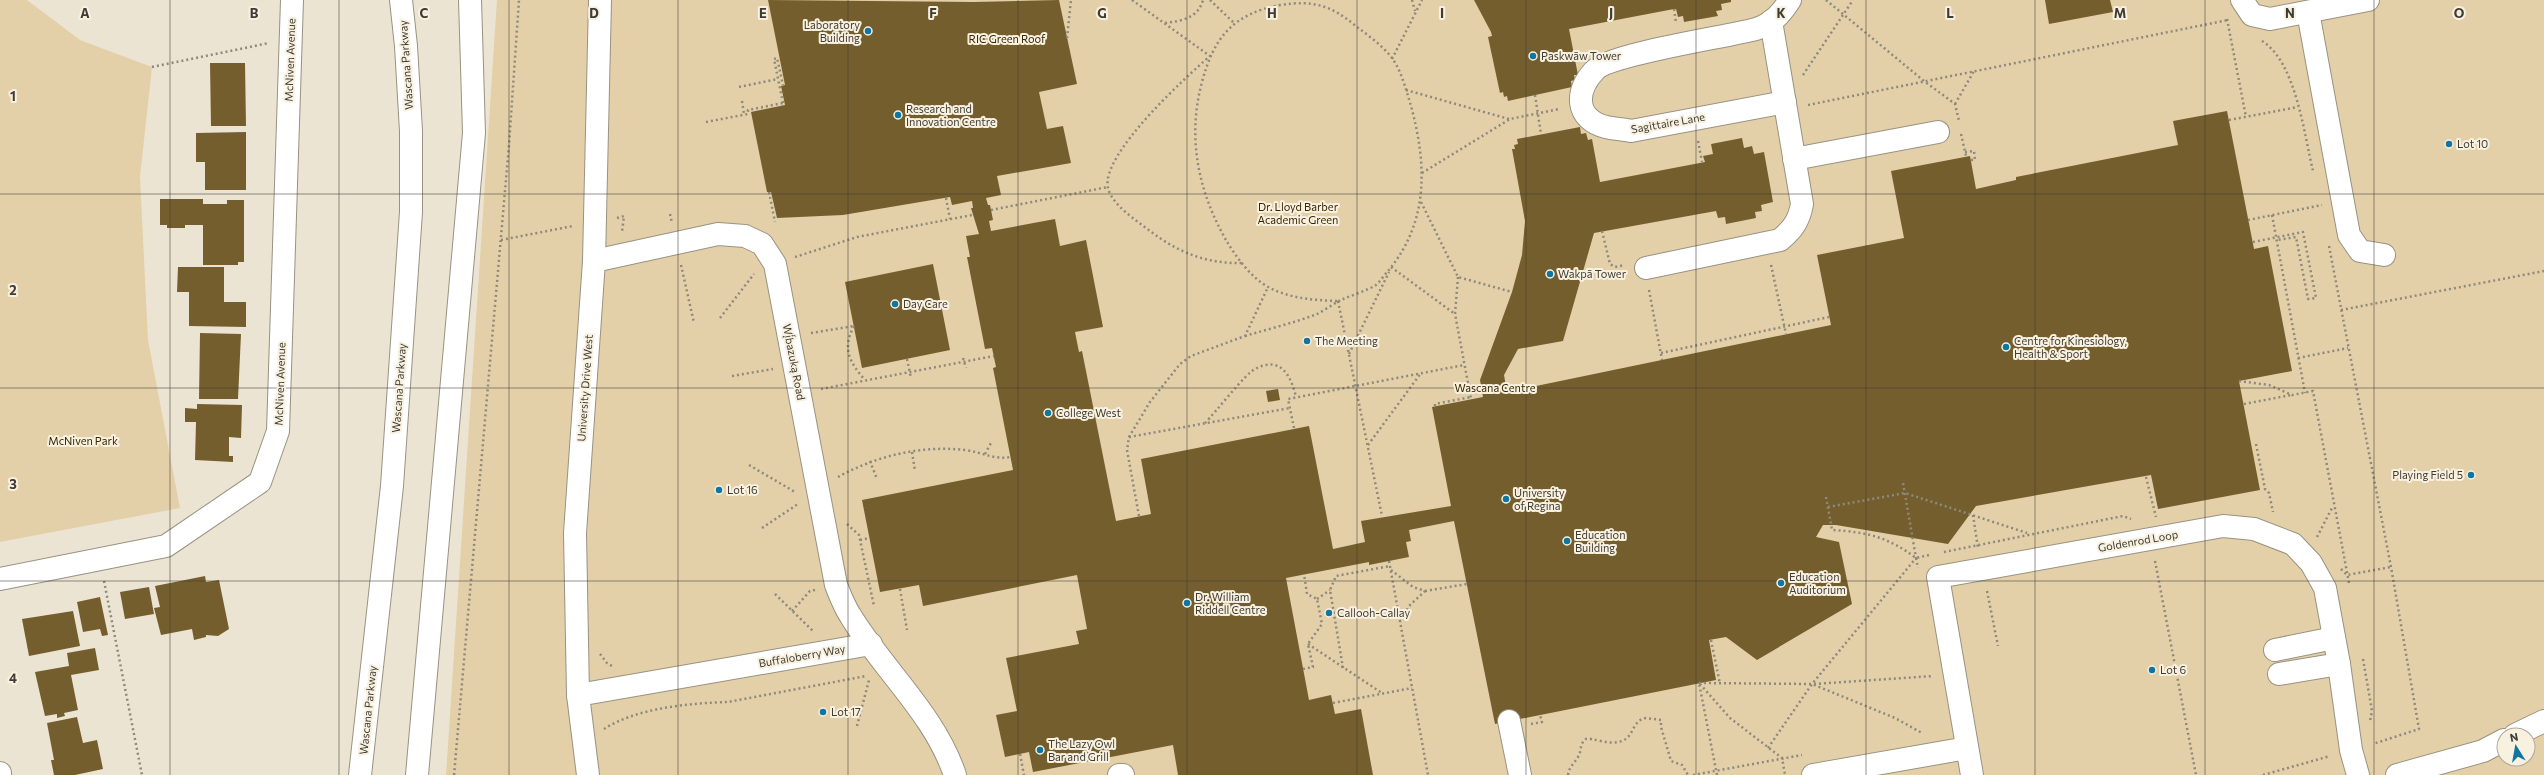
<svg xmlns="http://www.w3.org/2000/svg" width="2544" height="775" viewBox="0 0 2544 775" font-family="Commissioner,sans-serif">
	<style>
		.green { fill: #e4d0a8; fill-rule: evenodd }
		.building { fill: #755e2e }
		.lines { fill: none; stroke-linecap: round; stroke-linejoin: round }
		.minor-casing { stroke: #999282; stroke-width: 24 }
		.major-casing { stroke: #999282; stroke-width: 24 }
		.path { stroke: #8e897d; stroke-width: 2.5; stroke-dasharray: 2 3; stroke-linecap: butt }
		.minor { stroke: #fff; stroke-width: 22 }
		.major { stroke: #fff; stroke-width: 22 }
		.grid { fill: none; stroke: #3f3c35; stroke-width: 1; stroke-opacity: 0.55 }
		.poi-dot { fill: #0f75a1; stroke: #f9f1e0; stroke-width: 1.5 }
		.labels { text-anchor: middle; stroke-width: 4; stroke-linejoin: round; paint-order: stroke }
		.poi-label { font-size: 11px; fill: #3f3c35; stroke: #f9f1e0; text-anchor: start }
		.park-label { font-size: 11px; fill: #372600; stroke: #f9f1e0 }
		.street-label { font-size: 11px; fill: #3f3c35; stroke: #f9f1e0 }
		.grid-label { font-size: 13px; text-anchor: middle; font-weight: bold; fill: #3f3c35; stroke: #f9f1e0; stroke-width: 4; stroke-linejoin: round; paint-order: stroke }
	</style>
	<rect width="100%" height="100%" fill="#ece4d3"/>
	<g class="green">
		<path d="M0 0H27L80 40 152 67 140 177 148 340 180 508 0 542Z"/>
		<path d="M497 0H2544V775H446ZM2504 735H2528V759H2504Z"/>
	</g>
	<g class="building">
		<path d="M768 0 974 2 1059 0 1077 84 1039 92 1047 129 1063 126 1071 163 997 176 1001 195 986 198 988 205H990L993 220 989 221 991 231 1055 219 1060 246 1086 240 1103 327 1075 332 1079 352 1082 351 1116 521 1151 514 1141 459 1309 426 1333 549 1365 542 1361 521 1451 506 1432 407 1483 397 1480 380 1512 292 1522 255 1525 221 1512 149H1515L1514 145 1518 144 1517 139 1580 127 1581 134 1586 133 1588 140 1592 139 1600 182 1705 162 1703 156 1713 154 1711 144 1742 138 1744 148 1752 146 1754 154 1764 152 1773 202 1761 205 1762 211 1755 212 1756 218 1726 224 1725 217 1718 218 1716 211 1594 233 1563 341 1518 349 1504 375 1507 392 1831 325 1817 255 1904 238 1891 171 1970 156 1976 189 2016 180V177L2178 145 2173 121 2227 111 2254 249 2268 246 2292 371 2239 381 2260 490 2158 509 2151 475 1976 506 1948 544 1836 525H1823L1816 537 1839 542 1852 604 1757 660 1726 637 1709 640 1716 680 1495 724 1454 521 1409 530 1411 541 1406 542 1409 557 1369 565V562L1286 578 1309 700 1331 695 1335 714 1361 709 1373 775H1178L1173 745 1033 772 1029 752 1005 757 996 715 1017 711 1006 658 1079 644 1076 631 1087 629 1077 575 923 606 919 585 880 592 862 500 1013 470 993 368 996 367 992 348 985 349 967 257H970L966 236 979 234 971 208H973L972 201 952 205 950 197 843 215 777 218 771 192H767L751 112 785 105 781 86 785 85Z"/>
		<path d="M1474 0H1731V2L1721 4 1722 10 1716 11 1718 16 1684 22 1683 16 1678 17 1676 9H1674L1569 29 1578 75H1574L1575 80 1571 81 1572 87 1508 101 1507 96 1504 97 1503 92 1500 93 1488 37 1492 36 1491 32Z"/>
		<path d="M2045 0H2110L2113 12 2049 24Z"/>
		<path d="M210 63H245L246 126H211Z"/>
		<path d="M246 132V190H205V162H196V133Z"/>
		<path d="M160 199H203V204H227V200H244V262H238V265H203V225H185V228H167V225H160Z"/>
		<path d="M933 264 950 350 862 368 845 282Z"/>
		<path d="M178 267H224V302H246V327L189 326V292H177Z"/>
		<path d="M200 333 241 334 238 399H199Z"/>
		<path d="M1278 389 1280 400 1268 402 1266 391Z"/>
		<path d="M197 404 242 405 241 438 229 437V456H233V462L195 460 196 422H185V408L197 409Z"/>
		<path d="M205 576 206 582 219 580 229 629 218 636 206 635V637L194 640 192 629 161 635 154 608 160 607 155 586Z"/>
		<path d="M149 587 154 614 125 619 120 592Z"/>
		<path d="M100 597 108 635 102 636 100 629 83 632 77 602Z"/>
		<path d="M73 611 80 646 29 656 22 619Z"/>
		<path d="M95 648 99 670 71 675 78 710 64 713 65 716 57 718V714L45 716 35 672 69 666 67 653Z"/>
		<path d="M77 717 83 743 97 740 103 769 75 775H54L51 760H54L47 723Z"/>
	</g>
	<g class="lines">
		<defs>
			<g id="minor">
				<path d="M2242 0 2252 15 2270 19 2368 0"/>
				<path d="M2308 12 2349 235 2360 251 2384 255"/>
				<path d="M1785 102 1631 131C1623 129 1614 129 1606 127 1575 119 1575 92 1594 71 1608 54 1727 37 1756 29 1772 24 1781 14 1790 0"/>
				<path d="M1794 159 1938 132"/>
				<path d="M594 261 718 234 745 236 762 244 775 264 836 585C840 595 844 606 850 615 883 670 934 713 955 775"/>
				<path d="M1646 268 1780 240C1793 229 1799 221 1802 204L1771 21"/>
				<path d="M0 579 166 546 260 482 278 431 292 0"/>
				<path d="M2275 650 2334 638"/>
				<path d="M2279 674 2339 664"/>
				<path d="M578 695 871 644"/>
				<path d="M1509 721 1520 775"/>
				<path d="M2515 735 2544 721"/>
				<path d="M0 773V775"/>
				<path d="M588 775 578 695 575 533 594 261 600 0"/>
				<path d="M1119 775H1123"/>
				<path d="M1813 775 1967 748"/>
				<path d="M1972 775 1938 577 2223 526 2254 529 2293 544 2311 563 2325 588 2339 664 2351 750 2358 775"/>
				<path d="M2397 775 2483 751 2504 740"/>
			</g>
			<g id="major">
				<path d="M360 775 392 486 411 212V131L406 46 401 0"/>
				<path d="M417 775 474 133 470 0"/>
			</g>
		</defs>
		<use href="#minor" class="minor-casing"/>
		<use href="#major" class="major-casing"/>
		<g class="path">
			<path d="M1132 0 1210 56C1186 77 1100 155 1108 188 1112 205 1137 221 1150 231 1179 253 1207 264 1243 263"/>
			<path d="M1210 0 1234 23"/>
			<path d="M1412 0 1415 11"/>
			<path d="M1826 0 1924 81 1955 104 1959 121"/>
			<path d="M1674 9 1676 23"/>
			<path d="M2227 19 2246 117"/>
			<path d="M1165 23C1182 21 1198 18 1203 0"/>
			<path d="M1067 38 1071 0"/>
			<path d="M2262 41C2296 62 2304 134 2313 171"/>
			<path d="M1392 59 1422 0"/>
			<path d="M152 67 269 43"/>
			<path d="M1803 75 1853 0"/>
			<path d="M739 87 778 79"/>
			<path d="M1406 90 1509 119"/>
			<path d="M1535 95 1541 134"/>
			<path d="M742 101 744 114"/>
			<path d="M783 103 774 59 777 58 783 85"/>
			<path d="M1955 104 1974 71"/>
			<path d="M1808 105 2228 20"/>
			<path d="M2229 120 2298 107"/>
			<path d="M706 122 748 114V110L783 103V106"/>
			<path d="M1961 134 1966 156"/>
			<path d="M1698 141 1702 162"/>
			<path d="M1965 152 1974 151 1975 160H1971"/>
			<path d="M1422 173 1510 119 1559 109"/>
			<path d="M769 192 775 222"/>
			<path d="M946 198 950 219"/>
			<path d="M1421 202 1458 277 1512 292"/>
			<path d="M991 210 1108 187"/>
			<path d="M670 214 672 223"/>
			<path d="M2272 215 2305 393"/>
			<path d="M617 218 624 216 622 232"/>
			<path d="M2248 220 2322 205"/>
			<path d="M1602 231 1610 264 1615 267 1625 265"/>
			<path d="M501 240 573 226"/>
			<path d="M2253 242 2303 232 2316 298 2308 299 2296 237 2277 240"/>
			<path d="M2329 246 2391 567 2419 729 2373 744"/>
			<path d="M795 257 857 237 972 215"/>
			<path d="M681 265 694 323"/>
			<path d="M1771 265 1786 334"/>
			<path d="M1391 267 1455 314"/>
			<path d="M1458 277 1455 314 1471 399"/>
			<path d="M1649 290 1662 360"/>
			<path d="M1338 301 1382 516"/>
			<path d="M2341 310 2544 271"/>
			<path d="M720 318 754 274"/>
			<path d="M854 326C842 348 849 362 865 380"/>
			<path d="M811 333 854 326"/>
			<path d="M1245 336C1268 329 1294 323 1317 314 1325 310 1333 304 1341 300 1352 295 1366 291 1376 285 1380 282 1384 275 1388 271 1429 222 1427 165 1411 106 1406 90 1402 72 1392 58 1383 46 1369 36 1357 27 1331 5 1314 0 1280 5 1233 14 1214 37 1202 82 1187 137 1198 191 1226 240 1236 257 1252 279 1270 288 1292 299 1314 300 1338 301"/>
			<path d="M1661 353 1829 317"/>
			<path d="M1349 354 1389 272"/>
			<path d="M963 358 966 368"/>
			<path d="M2298 358 2348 348"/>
			<path d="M907 359 911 378"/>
			<path d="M732 376 773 369"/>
			<path d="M2239 381 2269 385 2292 395 2313 391 2349 583"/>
			<path d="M821 389 994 356"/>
			<path d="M1470 393 1482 391"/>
			<path d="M2244 404 2291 395"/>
			<path d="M1435 406V404L1471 397"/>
			<path d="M1205 423C1215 413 1246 373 1255 369 1281 355 1291 376 1296 397"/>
			<path d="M1294 428 1288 399 1464 365"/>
			<path d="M1129 437 1290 408"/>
			<path d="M2256 444 2265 489 2269 493 2273 512"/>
			<path d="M1368 445 1421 373"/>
			<path d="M912 452 915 471"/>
			<path d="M985 454 991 443"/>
			<path d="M870 461 877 479"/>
			<path d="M749 465 795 492"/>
			<path d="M838 477C876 456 921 445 965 450 982 452 993 460 1010 457"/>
			<path d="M2146 477 2156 517"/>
			<path d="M1826 497 1832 530C1867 532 1888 537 1916 558L1929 555"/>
			<path d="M1828 507 1905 493 2027 533"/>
			<path d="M1973 515 1978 548"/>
			<path d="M1139 516 1127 450 1129 437 1150 402 1180 364 1191 356 1245 336 1268 287"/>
			<path d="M847 524 859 535 874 606"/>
			<path d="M762 528 798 504"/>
			<path d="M2317 537 2333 506"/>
			<path d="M860 540 869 538"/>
			<path d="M1944 552 2123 516 2131 519"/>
			<path d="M1916 558 1918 568"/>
			<path d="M1389 561 1428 775"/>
			<path d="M2155 561 2196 775"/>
			<path d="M2341 569 2347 575 2391 567"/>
			<path d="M1391 570 1413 587 1425 591 1409 606 1400 622"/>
			<path d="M104 581 142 775"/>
			<path d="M900 589 907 630"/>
			<path d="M1425 591 1467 584"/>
			<path d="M1987 591 1998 646"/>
			<path d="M775 594 813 631"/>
			<path d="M1317 599 1330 590"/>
			<path d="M792 611 810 591 815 590"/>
			<path d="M1711 640 1720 684"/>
			<path d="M1308 644 1382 693"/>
			<path d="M600 654 607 663 612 666"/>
			<path d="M2363 659 2372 711 2370 721"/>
			<path d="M1343 668 1330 590 1336 576 1390 566"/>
			<path d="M1303 669 1313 667 1308 644 1322 624 1317 599 1307 594 1304 574"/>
			<path d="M1699 683 1812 684 1895 718 1922 733"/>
			<path d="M1814 684 1933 676"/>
			<path d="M1333 703 1412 688"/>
			<path d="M1531 724 1542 722 1540 715"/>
			<path d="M857 726 869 680"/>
			<path d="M604 729C636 708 691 703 728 702L866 676"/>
			<path d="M1768 748 1812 684 1916 558 1903 483"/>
			<path d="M1020 754 1024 775"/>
			<path d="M454 775 509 145 519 0"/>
			<path d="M1568 775C1569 767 1574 764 1578 757 1582 751 1579 744 1586 739 1591 737 1610 746 1622 741 1634 737 1632 720 1646 718L1661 720V727L1671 761 1682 765 1688 775"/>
			<path d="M1693 775 1802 755"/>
			<path d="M1717 775 1699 683 1730 718 1782 758 1785 775"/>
			<path d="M2263 775 2330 756"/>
		</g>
		<use href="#minor" class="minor"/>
		<use href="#major" class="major"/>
	</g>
	<path class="grid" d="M170 0V775M339 0V775M509 0V775M678 0V775M848 0V775M1018 0V775M1187 0V775M1357 0V775M1526 0V775M1696 0V775M1866 0V775M2035 0V775M2205 0V775M2374 0V775M0 194H2544M0 388H2544M0 581H2544"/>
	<g class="poi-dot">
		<circle cx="868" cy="31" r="4"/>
		<circle cx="1533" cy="56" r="4"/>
		<circle cx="898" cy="115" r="4"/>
		<circle cx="2449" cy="144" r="4"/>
		<circle cx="1550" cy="274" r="4"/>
		<circle cx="895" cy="304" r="4"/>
		<circle cx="1307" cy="341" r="4"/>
		<circle cx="2006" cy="347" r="4"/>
		<circle cx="1048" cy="413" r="4"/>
		<circle cx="2471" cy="475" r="4"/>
		<circle cx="719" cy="490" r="4"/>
		<circle cx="1506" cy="499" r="4"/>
		<circle cx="1567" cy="541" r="4"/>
		<circle cx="1781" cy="583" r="4"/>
		<circle cx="1187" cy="603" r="4"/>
		<circle cx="1329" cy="613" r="4"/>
		<circle cx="2152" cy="670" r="4"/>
		<circle cx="823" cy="712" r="4"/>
		<circle cx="1040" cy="750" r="4"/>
	</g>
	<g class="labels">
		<g class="poi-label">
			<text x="860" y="29" text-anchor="end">Laboratory<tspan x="860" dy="13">Building</tspan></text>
			<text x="1541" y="60">Paskwāw Tower</text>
			<text x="906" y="113">Research and<tspan x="906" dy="13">Innovation Centre</tspan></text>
			<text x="2457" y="148">Lot 10</text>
			<text x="1558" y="278">Wakpā Tower</text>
			<text x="903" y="308">Day Care</text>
			<text x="1315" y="345">The Meeting</text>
			<text x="2014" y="345">Centre for Kinesiology,<tspan x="2014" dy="13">Health &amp; Sport</tspan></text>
			<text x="1056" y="417">College West</text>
			<text x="2463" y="479" text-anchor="end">Playing Field 5</text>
			<text x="727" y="494">Lot 16</text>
			<text x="1514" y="497">University<tspan x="1514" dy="13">of Regina</tspan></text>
			<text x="1575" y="539">Education<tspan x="1575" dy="13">Building</tspan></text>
			<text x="1789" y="581">Education<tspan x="1789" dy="13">Auditorium</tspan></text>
			<text x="1195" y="601">Dr. William<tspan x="1195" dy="13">Riddell Centre</tspan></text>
			<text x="1337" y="617">Callooh-Callay</text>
			<text x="2160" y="674">Lot 6</text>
			<text x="831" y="716">Lot 17</text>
			<text x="1048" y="748">The Lazy Owl<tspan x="1048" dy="13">Bar and Grill</tspan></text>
		</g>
		<g class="park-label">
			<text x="1007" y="43">RIC Green Roof</text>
			<text x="1298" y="211">Dr. Lloyd Barber<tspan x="1298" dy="13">Academic Green</tspan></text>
			<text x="1495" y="392">Wascana Centre</text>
			<text x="83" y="445">McNiven Park</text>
		</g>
		<g class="street-label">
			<text transform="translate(290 60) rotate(-88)" y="4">McNiven Avenue</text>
			<text transform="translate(406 65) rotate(-94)" y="4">Wascana Parkway</text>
			<text transform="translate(1668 123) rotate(-10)" y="4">Sagittaire Lane</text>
			<text transform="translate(794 362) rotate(79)" y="4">Wį́bazuką Road</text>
			<text transform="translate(280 384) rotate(-88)" y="4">McNiven Avenue</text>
			<text transform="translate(399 388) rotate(-86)" y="4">Wascana Parkway</text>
			<text transform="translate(585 388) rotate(-86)" y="4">University Drive West</text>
			<text transform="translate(2138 541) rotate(-10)" y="4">Goldenrod Loop</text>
			<text transform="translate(802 656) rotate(-10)" y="4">Buffaloberry Way</text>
			<text transform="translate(368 710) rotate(-84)" y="4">Wascana Parkway</text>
		</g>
	</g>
	<g class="grid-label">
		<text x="85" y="18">A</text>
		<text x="254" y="18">B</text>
		<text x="424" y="18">C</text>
		<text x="594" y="18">D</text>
		<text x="763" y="18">E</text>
		<text x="933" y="18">F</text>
		<text x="1102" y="18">G</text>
		<text x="1272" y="18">H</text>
		<text x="1442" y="18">I</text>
		<text x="1611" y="18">J</text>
		<text x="1781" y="18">K</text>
		<text x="1950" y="18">L</text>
		<text x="2120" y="18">M</text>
		<text x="2290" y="18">N</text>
		<text x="2459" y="18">O</text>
		<text x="13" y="101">1</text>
		<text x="13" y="295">2</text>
		<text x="13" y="489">3</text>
		<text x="13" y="683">4</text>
	</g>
	<g transform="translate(2516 747) rotate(349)"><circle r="19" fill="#f9f1e0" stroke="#afa99c"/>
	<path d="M0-3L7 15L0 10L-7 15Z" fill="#0f75a1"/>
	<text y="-6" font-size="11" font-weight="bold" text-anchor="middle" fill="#3f3c35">N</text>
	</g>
</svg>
